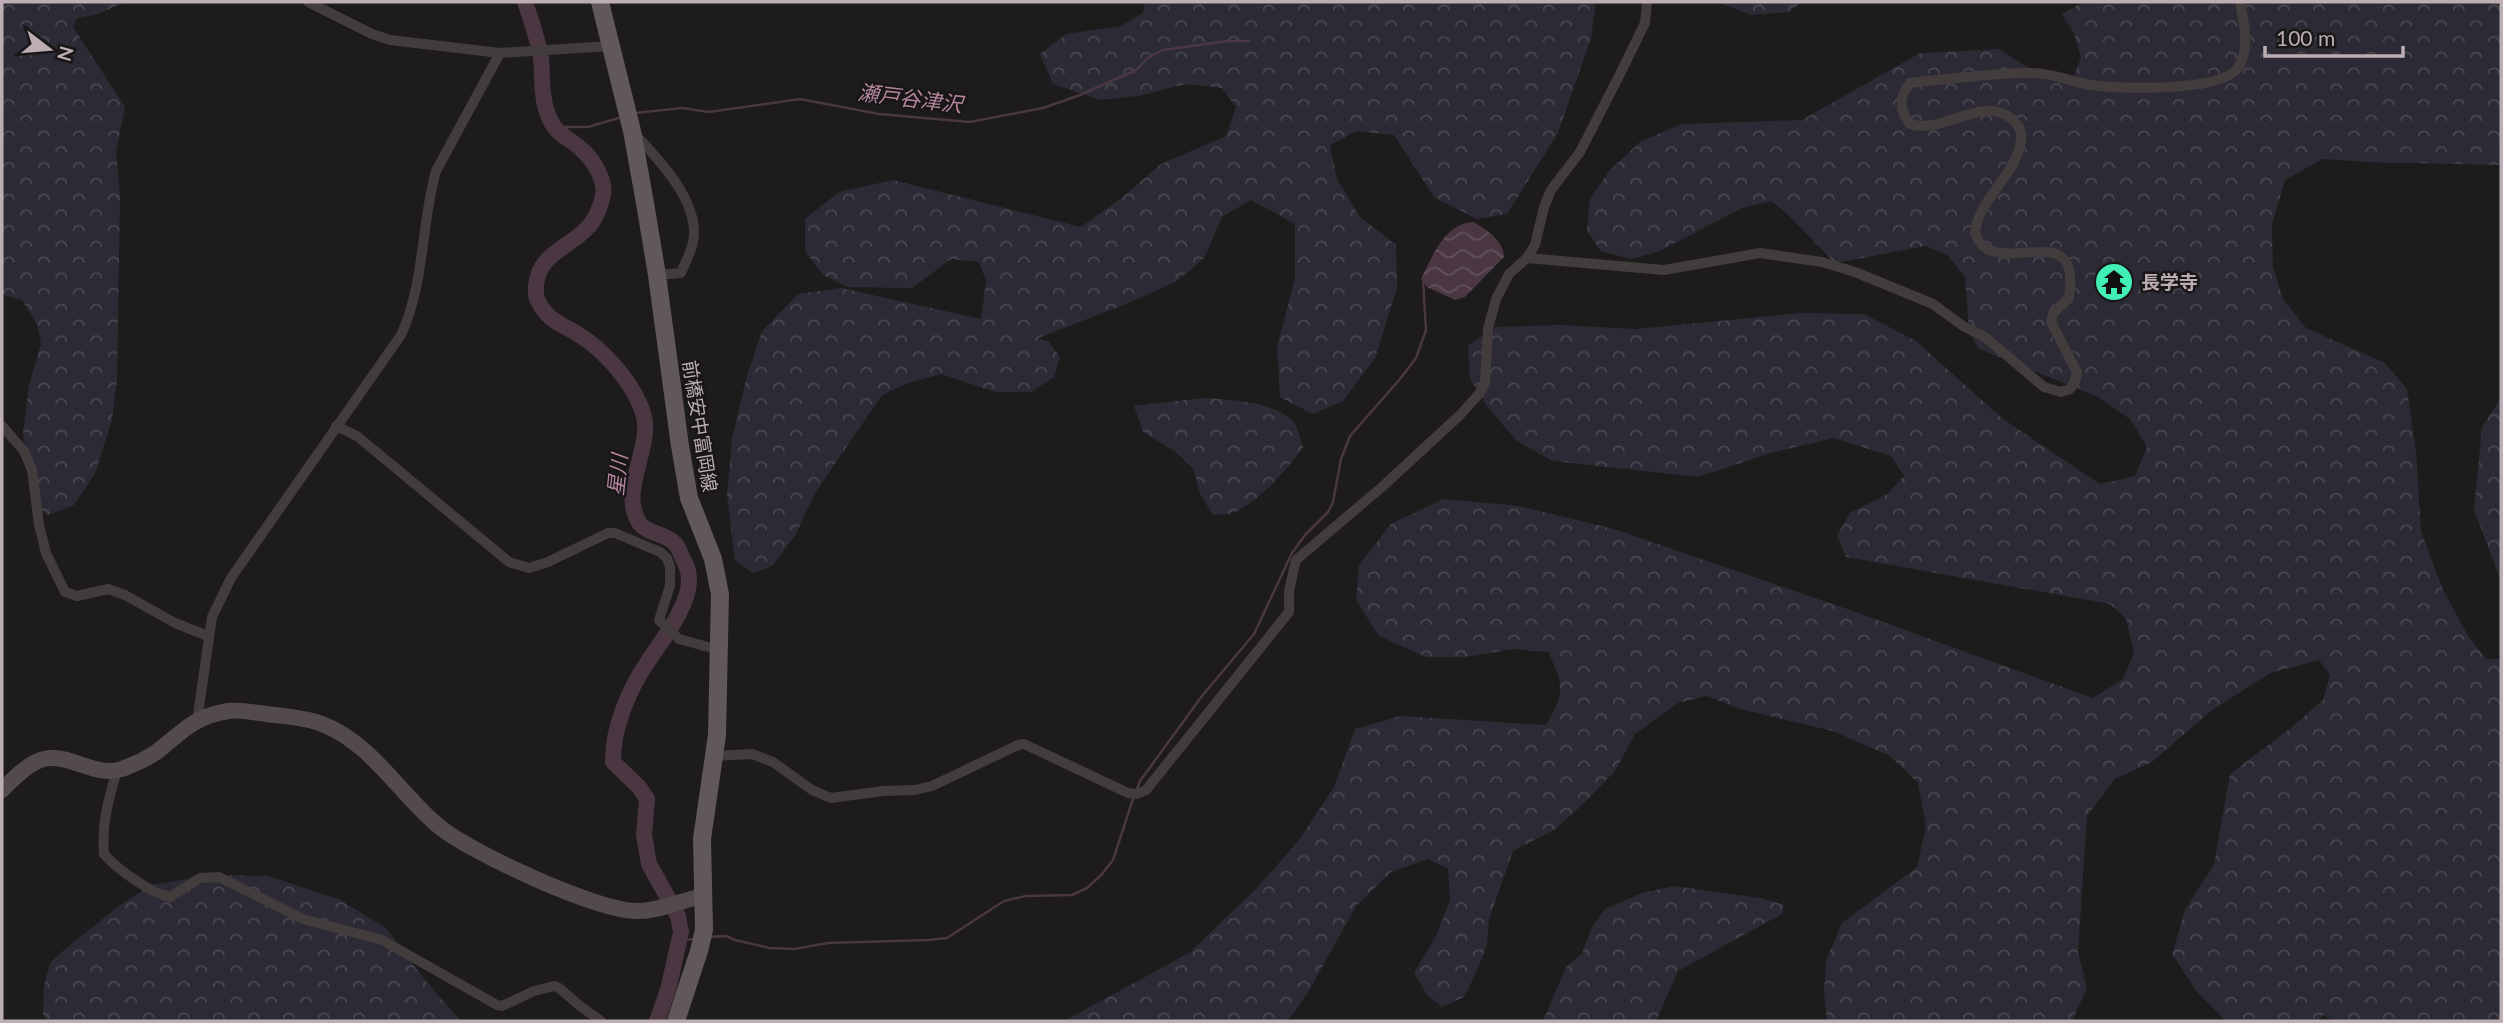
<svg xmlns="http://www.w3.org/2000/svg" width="2503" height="1023" viewBox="0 0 2503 1023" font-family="Lato,'Noto Sans JP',sans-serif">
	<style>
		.forest { fill: url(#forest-crowns) }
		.water { fill: url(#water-waves) }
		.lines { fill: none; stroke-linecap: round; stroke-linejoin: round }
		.stream { stroke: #4a3742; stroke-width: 2.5 }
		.river { stroke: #4a3742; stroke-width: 16 }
		.street { stroke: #423c3d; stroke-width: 10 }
		.secondary { stroke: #524a4c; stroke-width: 16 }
		.primary { stroke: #61585a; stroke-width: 18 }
		.labels { text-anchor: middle; stroke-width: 5; stroke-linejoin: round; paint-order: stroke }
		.poi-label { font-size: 19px; font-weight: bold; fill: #bcaeb2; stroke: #181616; text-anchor: start }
		.street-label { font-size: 19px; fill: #bcaeb2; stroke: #181616 }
		.water-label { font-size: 21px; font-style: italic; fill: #b6869f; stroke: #181616 }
	</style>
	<defs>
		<pattern id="forest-crowns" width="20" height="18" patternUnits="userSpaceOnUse" patternTransform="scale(1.75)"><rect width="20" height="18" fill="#2c2b35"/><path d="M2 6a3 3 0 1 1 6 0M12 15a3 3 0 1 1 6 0" fill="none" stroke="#494750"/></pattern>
		<pattern id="water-waves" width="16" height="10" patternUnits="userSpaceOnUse" patternTransform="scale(1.75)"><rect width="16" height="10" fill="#4a3742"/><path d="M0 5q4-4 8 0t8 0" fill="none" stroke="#62515b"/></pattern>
	</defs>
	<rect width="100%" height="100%" fill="#1d1b1b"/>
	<g class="forest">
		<path d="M2 2H126L95 15 77 18 73 27 125 107 116 152 120 196 117 381 112 420 95 474 74 505 48 515 33 504 23 433 29 385 41 344 37 325 22 300 2 295Z"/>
		<path d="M1145 2H1596L1591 38 1558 133 1507 214 1477 219 1434 197 1394 135 1356 131 1330 145 1337 179 1360 217 1396 245 1397 288 1375 358 1343 401 1313 414 1280 397 1277 347 1295 278V224L1251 200 1222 217 1204 258 1177 281 1131 302 1038 338 1049 342 1060 357 1054 377 1031 392H995L941 374 908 383 882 395 815 493 796 534 772 566 753 573 735 561 727 495 732 439 746 379 762 331 798 294 841 288 981 319 986 281 979 262 951 259 912 288 847 287 823 275 805 251V219L839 192 893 180 1081 227 1123 197 1161 164 1226 136 1236 107 1222 88 1186 84 1138 96 1100 100 1053 84 1040 54 1066 34 1121 26 1143 13Z"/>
		<path d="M1718 2H1802L1789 12 1751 15Z"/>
		<path d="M2083 2H2501V165L2366 162 2322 159 2285 180 2272 224 2273 267 2283 299 2306 328 2385 363 2407 389 2416 451 2421 531 2443 590 2468 636 2486 659H2501V1021H2335L2323 1015 2318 1021H2226L2197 992 2172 954 2185 910 2214 864 2230 774 2291 728 2323 700 2330 675 2319 660 2270 673 2211 711 2152 762 2115 779 2087 816 2078 952 2087 988 2072 1021 1827 1020 1824 993 1826 960 1842 923 1917 867 1926 826 1918 783 1890 756 1833 731 1740 709 1707 696 1678 703 1635 734 1615 771 1587 800 1556 829 1513 851 1489 919 1487 945 1476 973 1464 997 1442 1007 1427 995 1414 973 1436 936 1450 900 1448 869 1428 859 1391 872 1356 906 1309 991 1288 1021H1064L1189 953 1255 890 1299 840 1334 787 1355 729 1400 716 1546 725C1565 693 1564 685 1548 652L1514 649 1465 657H1426L1379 636 1356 600 1359 565 1391 524 1443 499 1519 506 1614 529 1850 610 2093 698 2123 679 2134 653 2126 619 2110 604 1846 557 1837 536 1850 513 1887 494 1904 476 1891 456 1834 438 1771 453 1698 477 1553 461 1517 441 1489 409 1470 379 1468 346 1496 327 1560 325 1637 329 1800 313 1864 314 1916 341 2003 419 2100 484 2135 476 2147 447 2130 419 2096 396 1979 349 1969 332 1965 277 1948 256 1926 246 1835 263 1790 217 1772 201 1742 208 1658 252 1631 259 1601 251 1587 231 1590 199 1609 171 1640 142 1681 124 1802 120 1920 53 1999 49 2047 80 2071 82 2081 58 2074 34 2062 14Z"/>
		<path d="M1203 398C1226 399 1276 402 1293 421 1298 427 1300 440 1303 447 1289 468 1258 502 1235 512 1229 515 1219 514 1213 515L1200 494 1194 470 1176 452 1143 432 1134 406Z"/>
		<path d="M2501 398V581L2474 510 2482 427Z"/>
		<path d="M211 875 268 876 338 899 386 928 421 975 461 1021H47L43 1015 44 986 50 963 65 949 119 906 151 885Z"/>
		<path d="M1674 886 1760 898 1784 905 1782 914 1678 971 1656 1021H1543L1566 967 1582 953 1592 927 1605 909 1642 893Z"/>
	</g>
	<path class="water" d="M1473 222C1486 229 1504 241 1504 257L1465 297 1455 300 1427 287 1421 279C1432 257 1444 224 1473 222Z"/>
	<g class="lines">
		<g class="stream">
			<path d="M635 113 682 108 709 112 800 99 879 114 970 122 1043 108 1080 95 1136 70 1149 57 1163 50 1228 41H1249"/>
			<path d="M555 127H588L622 117"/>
			<path d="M1137 789 1140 781 1202 696 1254 634 1292 553 1305 535 1328 512 1333 502 1341 459 1350 436 1400 379 1416 358 1426 330 1423 279"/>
			<path d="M708 937 726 936 735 940 769 948 794 949 828 943 928 940 947 938 1004 901 1026 896 1072 895 1087 888 1102 874 1113 860 1133 799"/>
			<path d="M681 940 695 939"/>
		</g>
		<path class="river" d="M525 2C531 20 538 39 541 58 543 81 540 110 556 129 563 137 574 142 581 149 593 159 606 180 603 195 600 209 594 223 583 232 565 249 538 256 536 286 536 291 535 296 538 301 548 321 560 323 578 334 602 349 629 378 640 405 643 412 646 423 645 431 644 460 621 496 640 524 648 534 668 534 676 545 679 548 681 555 683 559 687 566 689 571 689 579 690 606 661 641 647 663 629 689 612 730 613 762L639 787 647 799 644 835 649 864 678 916 681 932 668 990 657 1021"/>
		<g class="street">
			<path d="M308 2 372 34 390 40 500 53 610 46"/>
			<path d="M633 132C658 159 701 202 693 242 691 252 685 263 681 273L657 275"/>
			<path d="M1527 258 1664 270 1760 253 1822 262 1855 272 1933 304 1963 326 1985 337 2044 387 2061 392 2070 389 2075 382 2077 372 2051 322 2053 313 2069 298C2081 221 2015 269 1984 247 1980 244 1977 238 1975 233 1978 199 2016 176 2021 141 2024 122 2003 109 1985 111 1961 113 1934 132 1910 124 1899 111 1899 96 1910 83L1926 81C1962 78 1998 72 2033 73 2053 73 2071 82 2091 85 2118 89 2219 92 2237 69 2251 51 2244 23 2240 2"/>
			<path d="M2 426 24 451 32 470 39 525 46 553 65 592 77 596 108 589 125 595 175 623 208 636"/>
			<path d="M336 426 357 436 509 562 529 568 548 562 608 533H615L660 552 667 558 670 567V586L659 620 679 639 719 650"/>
			<path d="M197 721 212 617 231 578 401 335C425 283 421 224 436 171L500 53"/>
			<path d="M715 756 752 754 773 762 812 790 831 798 883 791 915 790 932 786 1018 745 1024 744 1128 793 1137 794 1146 790 1289 612V591L1296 560 1382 487 1460 415 1479 394 1485 383 1488 329 1496 299 1509 274 1527 258 1535 245 1544 207 1551 190 1580 152 1620 74 1645 23 1647 2"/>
			<path d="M117 770C109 798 101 824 104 854 117 869 150 893 170 897L200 878 219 877 303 919 382 940 497 1005 502 1006 534 991 554 986 559 988 580 1006 601 1021"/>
		</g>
		<path class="secondary" d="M2 790C12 780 29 762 44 759 70 753 95 778 122 769 137 763 152 757 164 746 186 728 197 716 228 711 243 709 260 714 275 715 290 717 308 718 322 724 372 743 401 796 441 828 474 854 595 910 636 911 657 912 682 900 703 896"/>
		<path class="primary" d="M600 2 632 131 645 203 657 275 680 446 689 498 713 559 720 594 717 735 702 839 704 930 699 951 676 1021"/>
	</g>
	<defs>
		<symbol id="temple-disc" viewBox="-11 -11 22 22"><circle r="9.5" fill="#41efb7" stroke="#181616"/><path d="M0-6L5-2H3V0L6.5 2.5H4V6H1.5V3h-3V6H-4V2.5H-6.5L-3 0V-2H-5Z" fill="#111"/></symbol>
	</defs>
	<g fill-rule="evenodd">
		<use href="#temple-disc" x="2092" y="260" width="44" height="44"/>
	</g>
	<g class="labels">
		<g class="poi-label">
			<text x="2141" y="289">長学寺</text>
		</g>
		<g class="street-label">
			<text transform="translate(700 426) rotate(81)" y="7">前橋安中富岡線</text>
		</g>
		<g class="water-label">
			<text transform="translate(910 99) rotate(7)" y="7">瀬戸谷津沢</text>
			<text transform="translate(618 475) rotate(-84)" y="7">星川</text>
		</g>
	</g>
	<rect width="2503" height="1023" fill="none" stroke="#bcaeb2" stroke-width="7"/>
	<g transform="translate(49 49) rotate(106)" stroke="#181616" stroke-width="5" paint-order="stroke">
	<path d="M0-5L12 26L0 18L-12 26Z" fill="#bcaeb2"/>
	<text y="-10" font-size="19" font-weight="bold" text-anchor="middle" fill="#bcaeb2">N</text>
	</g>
	<path d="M2265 46v10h138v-10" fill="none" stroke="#bcaeb2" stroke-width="3.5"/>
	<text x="2276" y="46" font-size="21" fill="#bcaeb2" stroke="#181616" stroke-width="5" paint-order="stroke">100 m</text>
</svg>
